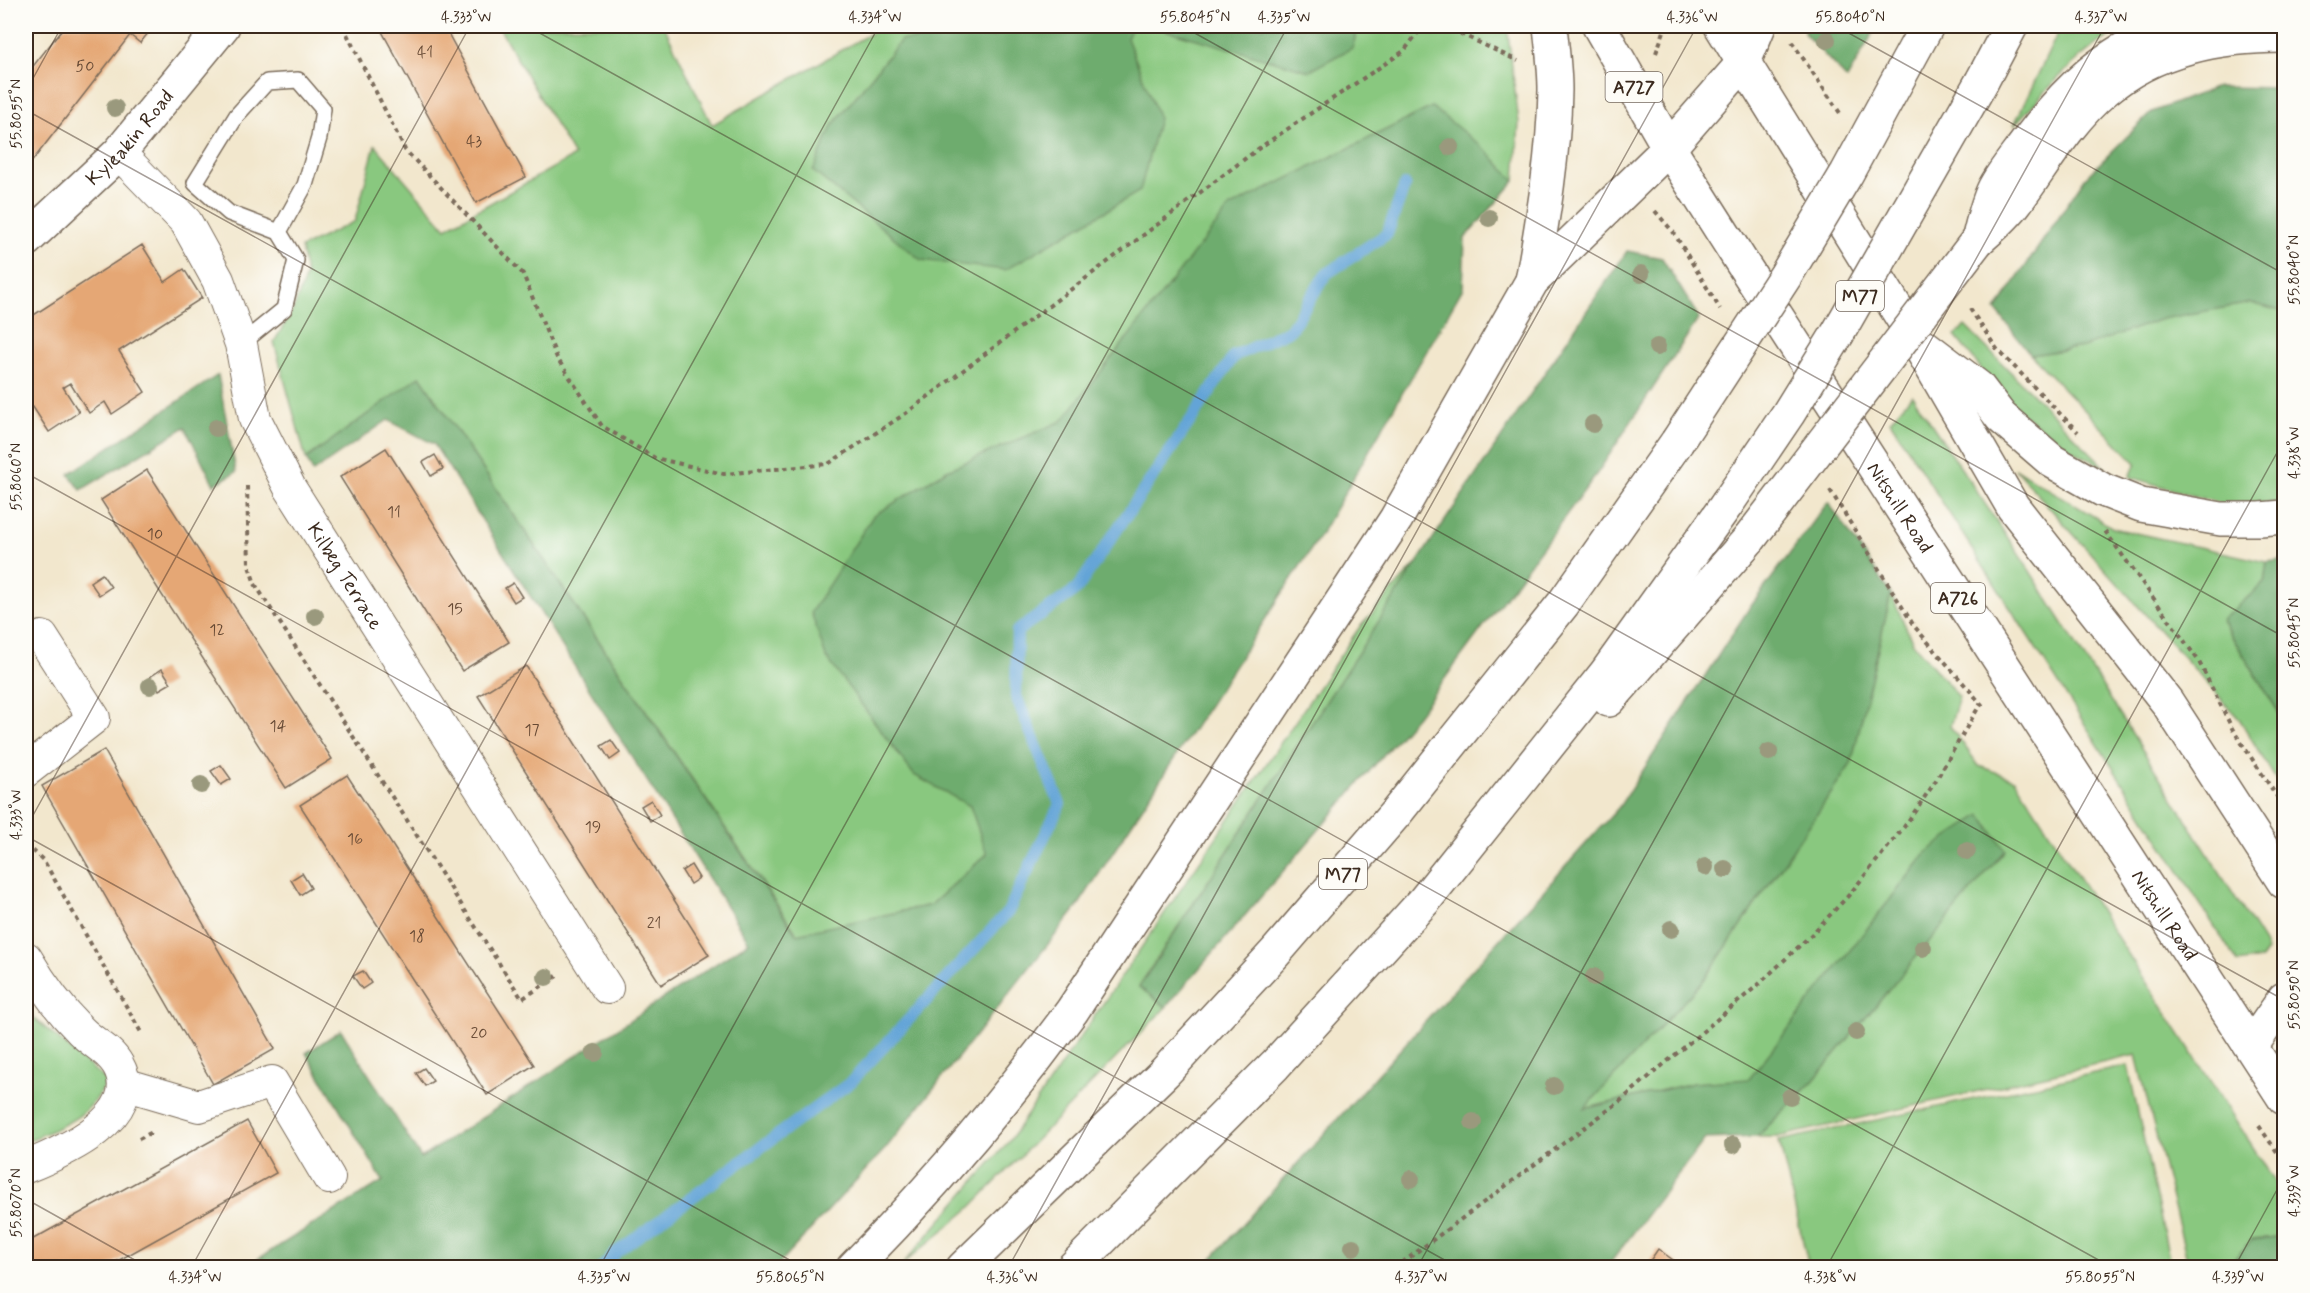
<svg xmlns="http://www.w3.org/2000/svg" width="2310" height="1293" viewBox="0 0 2310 1293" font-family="Mynerve,sans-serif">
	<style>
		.green { fill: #89c87f; stroke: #62794e; stroke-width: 1.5 }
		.forest { fill: #6eac6e; stroke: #546b46; stroke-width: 1.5 }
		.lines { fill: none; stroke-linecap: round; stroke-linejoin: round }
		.stream { stroke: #64a4d7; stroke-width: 12 }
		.building { fill: #e5a774 }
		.service-casing { stroke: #7b6c5b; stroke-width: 18 }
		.minor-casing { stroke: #7b6c5b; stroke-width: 34 }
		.tertiary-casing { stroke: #7b6c5b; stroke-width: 36 }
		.primary-casing { stroke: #7b6c5b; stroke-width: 36 }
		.motorway-casing { stroke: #7b6c5b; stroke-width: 36 }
		.path { stroke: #7b6c5b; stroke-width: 4; stroke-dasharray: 4.5 4.5; stroke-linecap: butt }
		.service { stroke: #fff; stroke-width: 15 }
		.minor { stroke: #fff; stroke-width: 32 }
		.tertiary { stroke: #fff; stroke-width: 33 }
		.primary { stroke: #fff; stroke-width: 33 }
		.motorway { stroke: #fff; stroke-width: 33 }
		.motorway-bridge-casing { stroke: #7b6c5b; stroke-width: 36; stroke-linecap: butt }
		.motorway-bridge { stroke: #fff; stroke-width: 33 }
		.tree { fill: #9a997d }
		.ticks { fill: none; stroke: #3b2a1e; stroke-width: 1.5; stroke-opacity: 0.45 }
		.labels { text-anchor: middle; stroke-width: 5; stroke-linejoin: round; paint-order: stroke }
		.number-label { font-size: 16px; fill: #664934 }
		.shield { fill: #fdfcf7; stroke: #75695f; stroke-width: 1.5 }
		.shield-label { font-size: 18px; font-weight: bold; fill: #3b2a1e }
		.street-label { font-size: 20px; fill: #3b2a1e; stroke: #fdfcf7 }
		.neatline { fill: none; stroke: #3b2a1e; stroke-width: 2 }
		.ticks-label { font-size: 15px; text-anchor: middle; fill: #3b2a1e }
	</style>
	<rect width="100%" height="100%" fill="#fdfcf7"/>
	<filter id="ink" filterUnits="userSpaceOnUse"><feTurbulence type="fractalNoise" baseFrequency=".0167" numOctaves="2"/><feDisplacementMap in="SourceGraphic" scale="12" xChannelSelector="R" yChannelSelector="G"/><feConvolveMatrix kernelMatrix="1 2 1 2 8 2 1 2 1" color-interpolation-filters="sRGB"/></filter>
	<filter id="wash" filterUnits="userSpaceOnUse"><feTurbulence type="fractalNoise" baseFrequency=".008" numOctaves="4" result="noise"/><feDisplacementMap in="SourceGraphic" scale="24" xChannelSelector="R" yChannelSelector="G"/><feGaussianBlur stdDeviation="1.35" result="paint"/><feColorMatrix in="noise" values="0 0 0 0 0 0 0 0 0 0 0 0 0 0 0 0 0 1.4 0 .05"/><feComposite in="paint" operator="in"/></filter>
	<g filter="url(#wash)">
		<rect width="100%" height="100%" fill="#f2e7cd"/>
		<g class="green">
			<path d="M498 26H664L712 125 883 26H1507L1519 123 1515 181 1465 238 987 854 931 905 797 934 420 376 306 459 274 342 294 308 306 275 301 248 355 221 375 145 446 228 574 156Z"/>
			<path d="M2061 26H2131C2084 43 2049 89 2014 125Z"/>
			<path d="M2252 303 2284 312V503L2222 504 2130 477 2136 463 2031 355 2083 347 2162 318Z"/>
			<path d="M1965 326 2106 468 2075 452 2010 405 1955 336Z"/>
			<path d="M1912 395 2028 568 2264 943 2267 951 2261 959 2238 963 1890 421Z"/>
			<path d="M2014 468 2113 528 2267 562 2264 583 2222 621 2284 721V793L2240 720Z"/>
			<path d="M1418 562 1139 986 1166 1007 969 1209 903 1264 1010 1140 1359 628Z"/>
			<path d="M1891 594 1913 643 1959 697 1950 726 1979 766 2015 779 2284 1195V1236L2252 1240 2227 1267H2189L2136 1055 1778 1137H1757L1814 1080 2005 850 1928 851 1749 1080 1693 1083 1583 1109 1703 981 1851 764Z"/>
			<path d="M26 1000 34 1018 107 1081C90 1119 60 1126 26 1142Z"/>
			<path d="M2128 1066 2171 1267H1809L1779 1141Z"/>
		</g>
		<g class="forest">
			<path d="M1013 26H1133L1127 38 1159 118 1140 191 1005 270 921 260 813 171 832 126 901 40 993 37Z"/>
			<path d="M1151 26H1359L1352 48 1309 71Z"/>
			<path d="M1806 26H1877L1847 79 1804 33Z"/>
			<path d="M2217 87 2284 88V312L2251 303 2162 319 2083 347 2031 355 1996 310 2085 178 2152 112Z"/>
			<path d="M1432 107 1487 151 1515 181 1465 238 1463 288 1321 534 1076 909 886 1148 776 1267H245L383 1181 306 1053 341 1030 421 1158 749 942 434 444 388 420 313 472 306 459 420 376 796 934 931 905 987 854 970 806 914 775 826 657 811 612 873 516 947 470 1062 421 1230 207Z"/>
			<path d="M1627 251 1662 258 1699 318 1598 472 1417 716 1166 1007 1139 987 1434 537Z"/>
			<path d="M218 375 236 472 214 485 185 427 81 490 69 474Z"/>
			<path d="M1828 502 1891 594 1851 764 1703 981 1584 1109 1693 1083 1749 1079 1928 851 1981 815 2005 850 1814 1080 1757 1137 1705 1139 1607 1267H1204L1619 807 1748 610Z"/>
			<path d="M2284 560V721L2222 620 2264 583 2267 562Z"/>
			<path d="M2284 1236V1267H2227L2252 1240Z"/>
		</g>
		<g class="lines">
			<path class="stream" d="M602 1268 615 1253 851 1082 1008 912 1060 804 1016 696 1017 631 1077 589 1234 356 1290 330 1326 274 1387 234 1405 185"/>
		</g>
		<g id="blocks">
			<g class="building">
				<path d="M65 26H154L140 43 130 35 26 169V75Z"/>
				<path d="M379 26H444L526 177 476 203Z"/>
				<path d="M142 245 165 282 184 269 202 298 119 351 145 392 112 414 105 402 89 413 70 383 63 387 79 412 49 432 33 407 26 411V320Z"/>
				<path d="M386 448 509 642 462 671 340 477Z"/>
				<path d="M435 455 443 469 431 476 423 462Z"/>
				<path d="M147 470 332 759 286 788 101 500Z"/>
				<path d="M102 574 111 587 99 595 90 582Z"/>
				<path d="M513 583 522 597 514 602 505 588Z"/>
				<path d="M526 666 709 955 661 985 478 696Z"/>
				<path d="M162 669 171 683 159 690 150 677Z"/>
				<path d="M611 740 620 753 610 760 601 746Z"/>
				<path d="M104 750 275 1049 213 1084 42 786Z"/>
				<path d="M221 765 231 779 221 785 211 771Z"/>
				<path d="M347 775 534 1065 487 1095 300 805Z"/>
				<path d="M651 800 660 815 650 821 641 806Z"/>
				<path d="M691 865 699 878 690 884 682 871Z"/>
				<path d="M302 873 311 888 300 895 291 880Z"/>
				<path d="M363 971 371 983 362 989 353 976Z"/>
				<path d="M424 1068 433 1081 425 1086 416 1073Z"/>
				<path d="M247 1121 276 1173 105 1268H26V1243Z"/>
				<path d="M1658 1249 1684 1268H1645Z"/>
			</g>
		</g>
	</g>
	<g filter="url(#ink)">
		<use href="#blocks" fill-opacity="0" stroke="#7b6c5b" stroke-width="1.5"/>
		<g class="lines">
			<defs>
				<path id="service" d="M241 344 284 309 296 260 279 232 229 213 195 183 237 115 267 82 298 80 323 109 319 138 305 185 279 232"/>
				<g id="minor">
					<path id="s1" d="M119 153 186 222 218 280 241 344 255 419 290 488 607 988"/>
					<path d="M26 771 94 718 42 637"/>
					<path d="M26 958C41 984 60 1010 81 1031 94 1044 109 1049 118 1065 147 1116 61 1153 26 1167"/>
					<path d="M124 1084 199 1106 272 1082 329 1178"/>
				</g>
				<g id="tertiary">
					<path id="s2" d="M26 240 119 153 223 26"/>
				</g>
				<g id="primary">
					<path id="s3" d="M1599 26 1669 148 1742 263 2284 1098"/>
					<path d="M1721 26 1916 340 2013 507 2167 702 2284 882"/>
					<path d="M1669 148 1744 62"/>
					<path d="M2252 1045 2284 999"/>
				</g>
				<g id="motorway">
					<path d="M1744 62 1759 26"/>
					<path d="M1982 81 2011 26"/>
					<path d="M1979 237C1983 221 1987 203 1994 189 2002 173 2015 158 2026 143 2069 85 2103 55 2169 26"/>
					<path d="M1977 241C1990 229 2005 217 2016 202 2044 165 2068 121 2104 91 2155 47 2220 36 2284 36"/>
					<path d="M1532 281C1543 218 1554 154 1555 90 1555 68 1552 47 1550 26"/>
					<path d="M1916 340 1978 387 2001 417 2052 461 2103 490 2141 505 2221 519H2260L2284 517"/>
					<path d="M1609 700 1750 538"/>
					<path d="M853 1268C933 1187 1005 1102 1072 1011L1396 519 1532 281 1669 148"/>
					<path d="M963 1268 1165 1072 1275 953 1396 813 1563 604 1677 442"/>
					<path d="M1073 1268 1275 1065 1424 901 1606 673 1727 504"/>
				</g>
			</defs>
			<use href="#service" class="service-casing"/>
			<use href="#minor" class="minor-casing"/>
			<use href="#tertiary" class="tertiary-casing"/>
			<use href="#primary" class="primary-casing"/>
			<use href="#motorway" class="motorway-casing"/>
			<g class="path">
				<path d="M343 26 405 150 523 274 557 358 602 426 655 458 724 474 828 464 905 414 1262 146 1404 51 1423 26"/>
				<path d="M1444 26 1518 61"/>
				<path d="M1792 42 1840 113"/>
				<path d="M1656 53 1666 26"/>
				<path d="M1655 211 1674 233 1720 309"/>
				<path d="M1970 309 1997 349 2078 432"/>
				<path d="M247 486 249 566 255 584 522 999 557 976"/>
				<path d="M1830 490 1914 626 1983 706"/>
				<path d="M2105 531 2198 660 2233 730 2284 807"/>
				<path d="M26 844 44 861 142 1034"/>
				<path d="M2259 1126 2284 1162"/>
				<path d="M139 1139 154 1131"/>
				<path d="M1395 1268 1619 1102 1758 985 1812 934 1848 896 1904 827 1933 785 1981 703"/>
			</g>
			<use href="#service" class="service"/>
			<use href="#minor" class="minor"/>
			<use href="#tertiary" class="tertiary"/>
			<use href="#primary" class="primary"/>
			<use href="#motorway" class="motorway"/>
			<defs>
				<g id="motorway-bridge">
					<path d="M1677 442 1786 275 1847 173 1927 26"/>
					<path d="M1727 504 1788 414 1838 333 1982 81"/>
					<path d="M1750 538 1977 241"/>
				</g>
			</defs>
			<use href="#motorway-bridge" class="motorway-bridge-casing"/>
			<use href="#motorway-bridge" class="motorway-bridge"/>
		</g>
		<g class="tree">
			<circle cx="1827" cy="40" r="9"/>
			<circle cx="115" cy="108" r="9"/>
			<circle cx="1450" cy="147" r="9"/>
			<circle cx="1489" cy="218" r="9"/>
			<circle cx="1641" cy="274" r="9"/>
			<circle cx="1657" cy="347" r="9"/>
			<circle cx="1593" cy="424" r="9"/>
			<circle cx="216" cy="428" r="9"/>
			<circle cx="315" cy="616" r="9"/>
			<circle cx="150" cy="686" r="9"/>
			<circle cx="1769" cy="752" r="9"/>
			<circle cx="201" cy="785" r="9"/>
			<circle cx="1967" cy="851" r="9"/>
			<circle cx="1705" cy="867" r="9"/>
			<circle cx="1725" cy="869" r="9"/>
			<circle cx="1671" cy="929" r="9"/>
			<circle cx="1923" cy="948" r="9"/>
			<circle cx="546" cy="977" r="9"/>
			<circle cx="1594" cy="977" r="9"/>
			<circle cx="1856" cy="1032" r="9"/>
			<circle cx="595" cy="1053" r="9"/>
			<circle cx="1554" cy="1086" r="9"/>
			<circle cx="1790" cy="1097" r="9"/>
			<circle cx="1473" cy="1122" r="9"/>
			<circle cx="1733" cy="1145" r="9"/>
			<circle cx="1411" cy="1179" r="9"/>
			<circle cx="1353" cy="1247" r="9"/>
		</g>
	</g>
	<path class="ticks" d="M527 26 2284 1000M1182 26 2284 637M1836 26 2284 274M26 91 62 26M26 110 2113 1268M26 473 1459 1268M26 828 470 26M26 836 804 1268M26 1199 149 1268M191 1268 879 26M599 1268 1288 26M1008 1268 1697 26M1417 1268 2105 26M1826 1268 2284 440M2234 1268 2284 1177"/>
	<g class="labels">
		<g class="number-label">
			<text x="425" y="57">41</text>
			<text x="85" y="71">50</text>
			<text x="474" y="146">43</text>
			<text x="394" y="517">11</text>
			<text x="155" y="539">10</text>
			<text x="455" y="614">15</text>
			<text x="217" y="635">12</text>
			<text x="278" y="731">14</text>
			<text x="532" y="735">17</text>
			<text x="593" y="832">19</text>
			<text x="355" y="844">16</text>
			<text x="654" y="928">21</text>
			<text x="417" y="941">18</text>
			<text x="479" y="1038">20</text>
		</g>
		<g class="shield">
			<rect x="1605.5" y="72" width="57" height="30" rx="4.5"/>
			<rect x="1836" y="281" width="48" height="30" rx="4.5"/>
			<rect x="1931" y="583" width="54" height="30" rx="4.5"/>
			<rect x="1319" y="859" width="48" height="30" rx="4.5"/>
		</g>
		<g class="shield-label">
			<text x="1634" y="93">A727</text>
			<text x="1860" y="302">M77</text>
			<text x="1958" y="604">A726</text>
			<text x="1343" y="880">M77</text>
		</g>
		<g class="street-label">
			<text dy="7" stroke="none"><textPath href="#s2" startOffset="146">Kyleakin Road</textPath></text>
			<text dy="7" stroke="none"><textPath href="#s3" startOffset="568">Nitshill Road</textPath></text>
			<text dy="7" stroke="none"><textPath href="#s1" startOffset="488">Kilbeg Terrace</textPath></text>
			<text dy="7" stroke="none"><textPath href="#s3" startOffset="1054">Nitshill Road</textPath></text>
		</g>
	</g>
	<rect width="2310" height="1293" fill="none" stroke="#fdfcf7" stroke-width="66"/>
	<rect x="33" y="33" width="2244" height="1227" class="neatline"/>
	<g class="ticks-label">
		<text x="466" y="22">4.333°W</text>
		<text x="875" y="22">4.334°W</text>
		<text x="1195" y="22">55.8045°N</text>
		<text x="1284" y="22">4.335°W</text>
		<text x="1692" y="22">4.336°W</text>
		<text x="1850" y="22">55.8040°N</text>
		<text x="2101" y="22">4.337°W</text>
		<text transform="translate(16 114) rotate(-90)" y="5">55.8055°N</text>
		<text transform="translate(2294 270) rotate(-90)" y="5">55.8040°N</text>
		<text transform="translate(2294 453) rotate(-90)" y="5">4.338°W</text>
		<text transform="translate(16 477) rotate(-90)" y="5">55.8060°N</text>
		<text transform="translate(2294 633) rotate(-90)" y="5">55.8045°N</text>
		<text transform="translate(16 815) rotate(-90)" y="5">4.333°W</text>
		<text transform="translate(2294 995) rotate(-90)" y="5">55.8050°N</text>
		<text transform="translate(2294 1191) rotate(-90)" y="5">4.339°W</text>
		<text transform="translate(16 1203) rotate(-90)" y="5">55.8070°N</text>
		<text x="195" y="1282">4.334°W</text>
		<text x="604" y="1282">4.335°W</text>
		<text x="790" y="1282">55.8065°N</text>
		<text x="1012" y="1282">4.336°W</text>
		<text x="1421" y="1282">4.337°W</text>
		<text x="1830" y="1282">4.338°W</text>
		<text x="2100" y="1282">55.8055°N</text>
		<text x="2238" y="1282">4.339°W</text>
	</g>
</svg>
